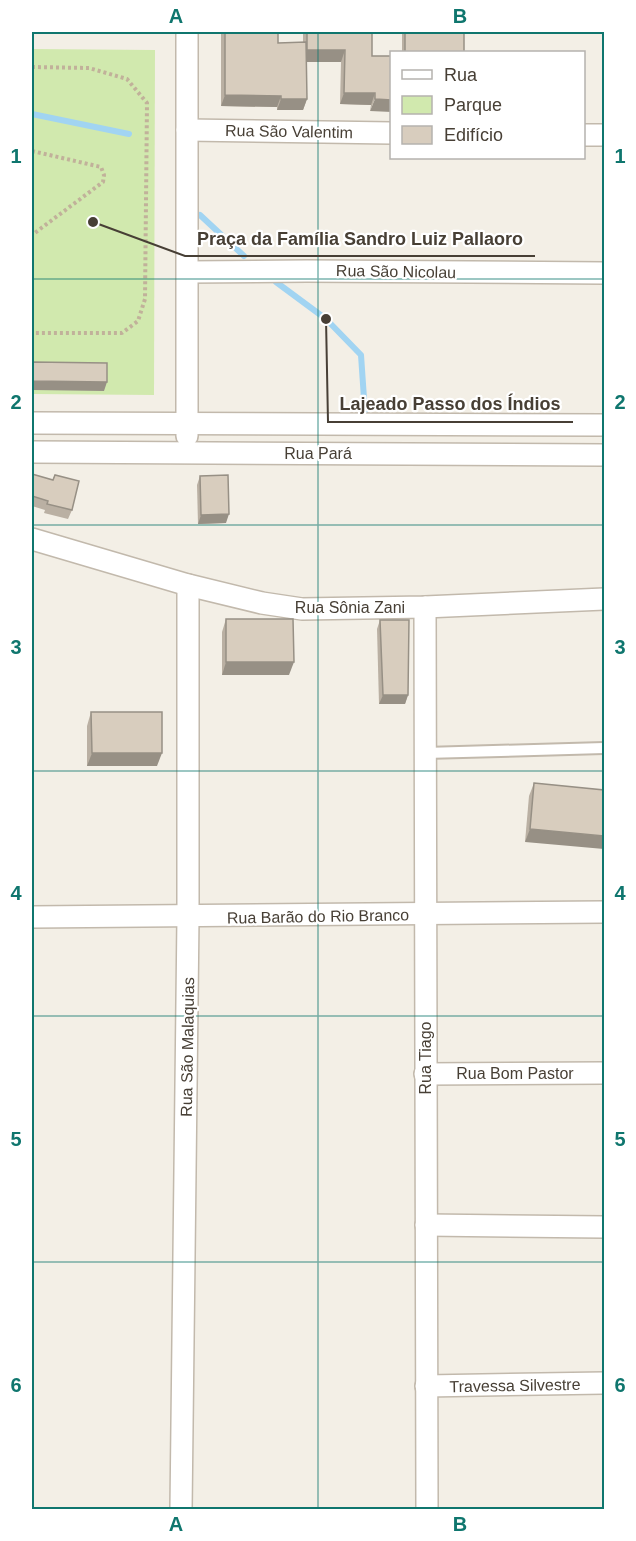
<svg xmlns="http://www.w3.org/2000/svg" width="636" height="1541" viewBox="0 0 636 1541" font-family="Arial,sans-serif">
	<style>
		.green { fill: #d1e9ae }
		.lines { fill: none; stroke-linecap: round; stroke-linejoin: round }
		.stream { stroke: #a1d4f2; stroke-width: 6 }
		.service-casing { stroke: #c2b9ac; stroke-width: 14 }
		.minor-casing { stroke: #c2b9ac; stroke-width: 24 }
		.path { stroke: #c1b19a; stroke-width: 4; stroke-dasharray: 3 3; stroke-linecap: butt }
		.service { stroke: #fff; stroke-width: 10 }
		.minor { stroke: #fff; stroke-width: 21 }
		.wall { fill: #bab0a3 }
		.shaded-wall { fill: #979085 }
		.building { fill: #d8cdbe; stroke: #979085; stroke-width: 1.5 }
		.grid { fill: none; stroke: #0f766e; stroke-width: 1.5; stroke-opacity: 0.55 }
		.labels { text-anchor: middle; stroke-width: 4.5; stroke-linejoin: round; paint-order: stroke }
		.street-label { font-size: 16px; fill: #473f35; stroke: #fff }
		.leader { fill: none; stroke: #473f35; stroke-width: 2 }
		.callout-dot { fill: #473f35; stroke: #fff; stroke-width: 2 }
		.callout-label { font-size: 18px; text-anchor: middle; font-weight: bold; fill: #473f35; stroke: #fff; stroke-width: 4.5; stroke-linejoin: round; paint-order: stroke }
		.neatline { fill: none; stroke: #0f766e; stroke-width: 2 }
		.grid-label { font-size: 20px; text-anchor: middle; font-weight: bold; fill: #0f766e }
	</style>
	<rect width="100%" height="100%" fill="#f3efe6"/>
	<path class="green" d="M32 49 155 50 154 395 32 394Z"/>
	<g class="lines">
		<g class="stream">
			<path d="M32 114 129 134"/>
			<path d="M200 215 244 256"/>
			<path d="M276 282 326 319 361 355 365 413"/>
		</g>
		<defs>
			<path id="service" d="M425 753 604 748"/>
			<g id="minor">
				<path d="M187 32V436"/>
				<path d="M187 130 392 133"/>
				<path d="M584 135H604"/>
				<path d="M188 272 307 271 604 273"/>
				<path d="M32 423 604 425"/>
				<path d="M32 452 604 455"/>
				<path d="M32 539 188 585 262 603 302 609 425 607 604 599"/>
				<path d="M425 607 427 1510"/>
				<path d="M32 917 604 912"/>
				<path d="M425 1074 604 1073"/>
				<path d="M426 1225 604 1227"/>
				<path d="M426 1386 604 1383"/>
				<path d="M181 1510 188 917V585"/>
			</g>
		</defs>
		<use href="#service" class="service-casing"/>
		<use href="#minor" class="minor-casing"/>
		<g class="path">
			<path d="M32 67 89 68 127 79 147 103 145 299 138 321 122 333H32"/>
			<path d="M32 151 101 167 104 175 103 182 32 235"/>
		</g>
		<use href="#service" class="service"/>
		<use href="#minor" class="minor"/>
	</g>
	<g class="wall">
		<path d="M221 32H278V43L303 42V32H372V56H392L370 111 371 105 340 104 341 62H306L307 99 303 110H277V107L221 106Z"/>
		<rect x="402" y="32" width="62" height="20"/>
		<path d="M32 474 53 480 55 475 72 510 68 519 44 513 45 510 32 506Z"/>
		<path d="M200 476 226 523 198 524 197 485Z"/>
		<path d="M226 619 289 675H222V632Z"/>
		<path d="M380 620 408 695 405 704H379L377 629Z"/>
		<path d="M91 712 157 766H87V726Z"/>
		<path d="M534 783 604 790 525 842 529 796Z"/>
	</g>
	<g class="shaded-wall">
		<path d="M307 50H345L341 62H303Z"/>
		<path d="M344 93H375L371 105 340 104Z"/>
		<path d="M225 95 281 96 277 107 221 106Z"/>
		<path d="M281 99H307L303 110H277Z"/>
		<path d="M375 99 392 100V112L370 111Z"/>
		<path d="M32 381 107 382 104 391 32 390Z"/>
		<path d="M229 514 226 523 198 524 201 515Z"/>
		<path d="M226 662H294L289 675H222Z"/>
		<path d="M383 695H408L405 704H379Z"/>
		<path d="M92 753H162L157 766H87Z"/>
		<path d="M530 829 604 836V849L525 842Z"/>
	</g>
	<g class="building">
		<path d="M225 32H278V43L306 42 307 99H281V96L225 95Z"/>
		<path d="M307 32H372V56H392V100L375 99V93H344L345 50H307Z"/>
		<rect x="405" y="32" width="59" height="20"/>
		<path d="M32 362 107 363V382L32 381Z"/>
		<path d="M32 474 53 480 55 475 79 481 72 510 47 504 48 501 32 496Z"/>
		<path d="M228 475 229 514 201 515 200 476Z"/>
		<path d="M226 619H293L294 662H226Z"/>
		<path d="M380 620H409L408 695H383Z"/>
		<path d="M91 712H162V753H92Z"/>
		<path d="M534 783 604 790V836L530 829Z"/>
	</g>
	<path class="grid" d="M318 32V1510M32 279H604M32 525H604M32 771H604M32 1016H604M32 1262H604"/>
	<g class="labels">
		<g class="street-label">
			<text transform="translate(289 131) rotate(1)" y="6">Rua São Valentim</text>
			<text transform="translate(396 271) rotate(1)" y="6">Rua São Nicolau</text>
			<text x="318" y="459">Rua Pará</text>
			<text x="350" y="613">Rua Sônia Zani</text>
			<text transform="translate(318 916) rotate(-1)" y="6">Rua Barão do Rio Branco</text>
			<text transform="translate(187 1047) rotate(-89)" y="6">Rua São Malaquias</text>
			<text transform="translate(425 1058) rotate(-90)" y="6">Rua Tiago</text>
			<text x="515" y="1079">Rua Bom Pastor</text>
			<text transform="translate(515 1385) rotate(-1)" y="6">Travessa Silvestre</text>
		</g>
	</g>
	<path class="leader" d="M93 222L185 256H535M326 319L328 422H573"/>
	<g class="callout-dot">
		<circle cx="93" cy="222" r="6"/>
		<circle cx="326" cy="319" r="6"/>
	</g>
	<g class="callout-label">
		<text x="360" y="245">Praça da Família Sandro Luiz Pallaoro</text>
		<text x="450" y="410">Lajeado Passo dos Índios</text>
	</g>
	<rect width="636" height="1541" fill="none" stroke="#ffffff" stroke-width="66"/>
	<rect x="390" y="51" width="195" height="108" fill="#ffffff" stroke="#b5b2ae" stroke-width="1.5"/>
	<rect x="402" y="70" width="30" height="9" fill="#ffffff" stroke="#b5b2ae" stroke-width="1.5"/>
	<text x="444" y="81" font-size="18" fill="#473f35">Rua</text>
	<rect x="402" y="96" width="30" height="18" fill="#d1e9ae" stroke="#b5b2ae" stroke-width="1.5"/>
	<text x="444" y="111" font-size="18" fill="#473f35">Parque</text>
	<rect x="402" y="126" width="30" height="18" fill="#d8cdbe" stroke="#b5b2ae" stroke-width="1.5"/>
	<text x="444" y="141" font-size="18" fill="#473f35">Edifício</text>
	<rect x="33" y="33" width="570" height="1475" class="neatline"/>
	<g class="grid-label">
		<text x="176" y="23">A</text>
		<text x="460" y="23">B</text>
		<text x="16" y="163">1</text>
		<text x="620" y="163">1</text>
		<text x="16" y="409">2</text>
		<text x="620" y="409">2</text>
		<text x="16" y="654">3</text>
		<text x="620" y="654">3</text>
		<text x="16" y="900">4</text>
		<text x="620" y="900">4</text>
		<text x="16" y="1146">5</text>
		<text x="620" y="1146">5</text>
		<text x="16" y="1392">6</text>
		<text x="620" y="1392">6</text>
		<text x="176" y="1531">A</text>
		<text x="460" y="1531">B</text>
	</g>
</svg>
